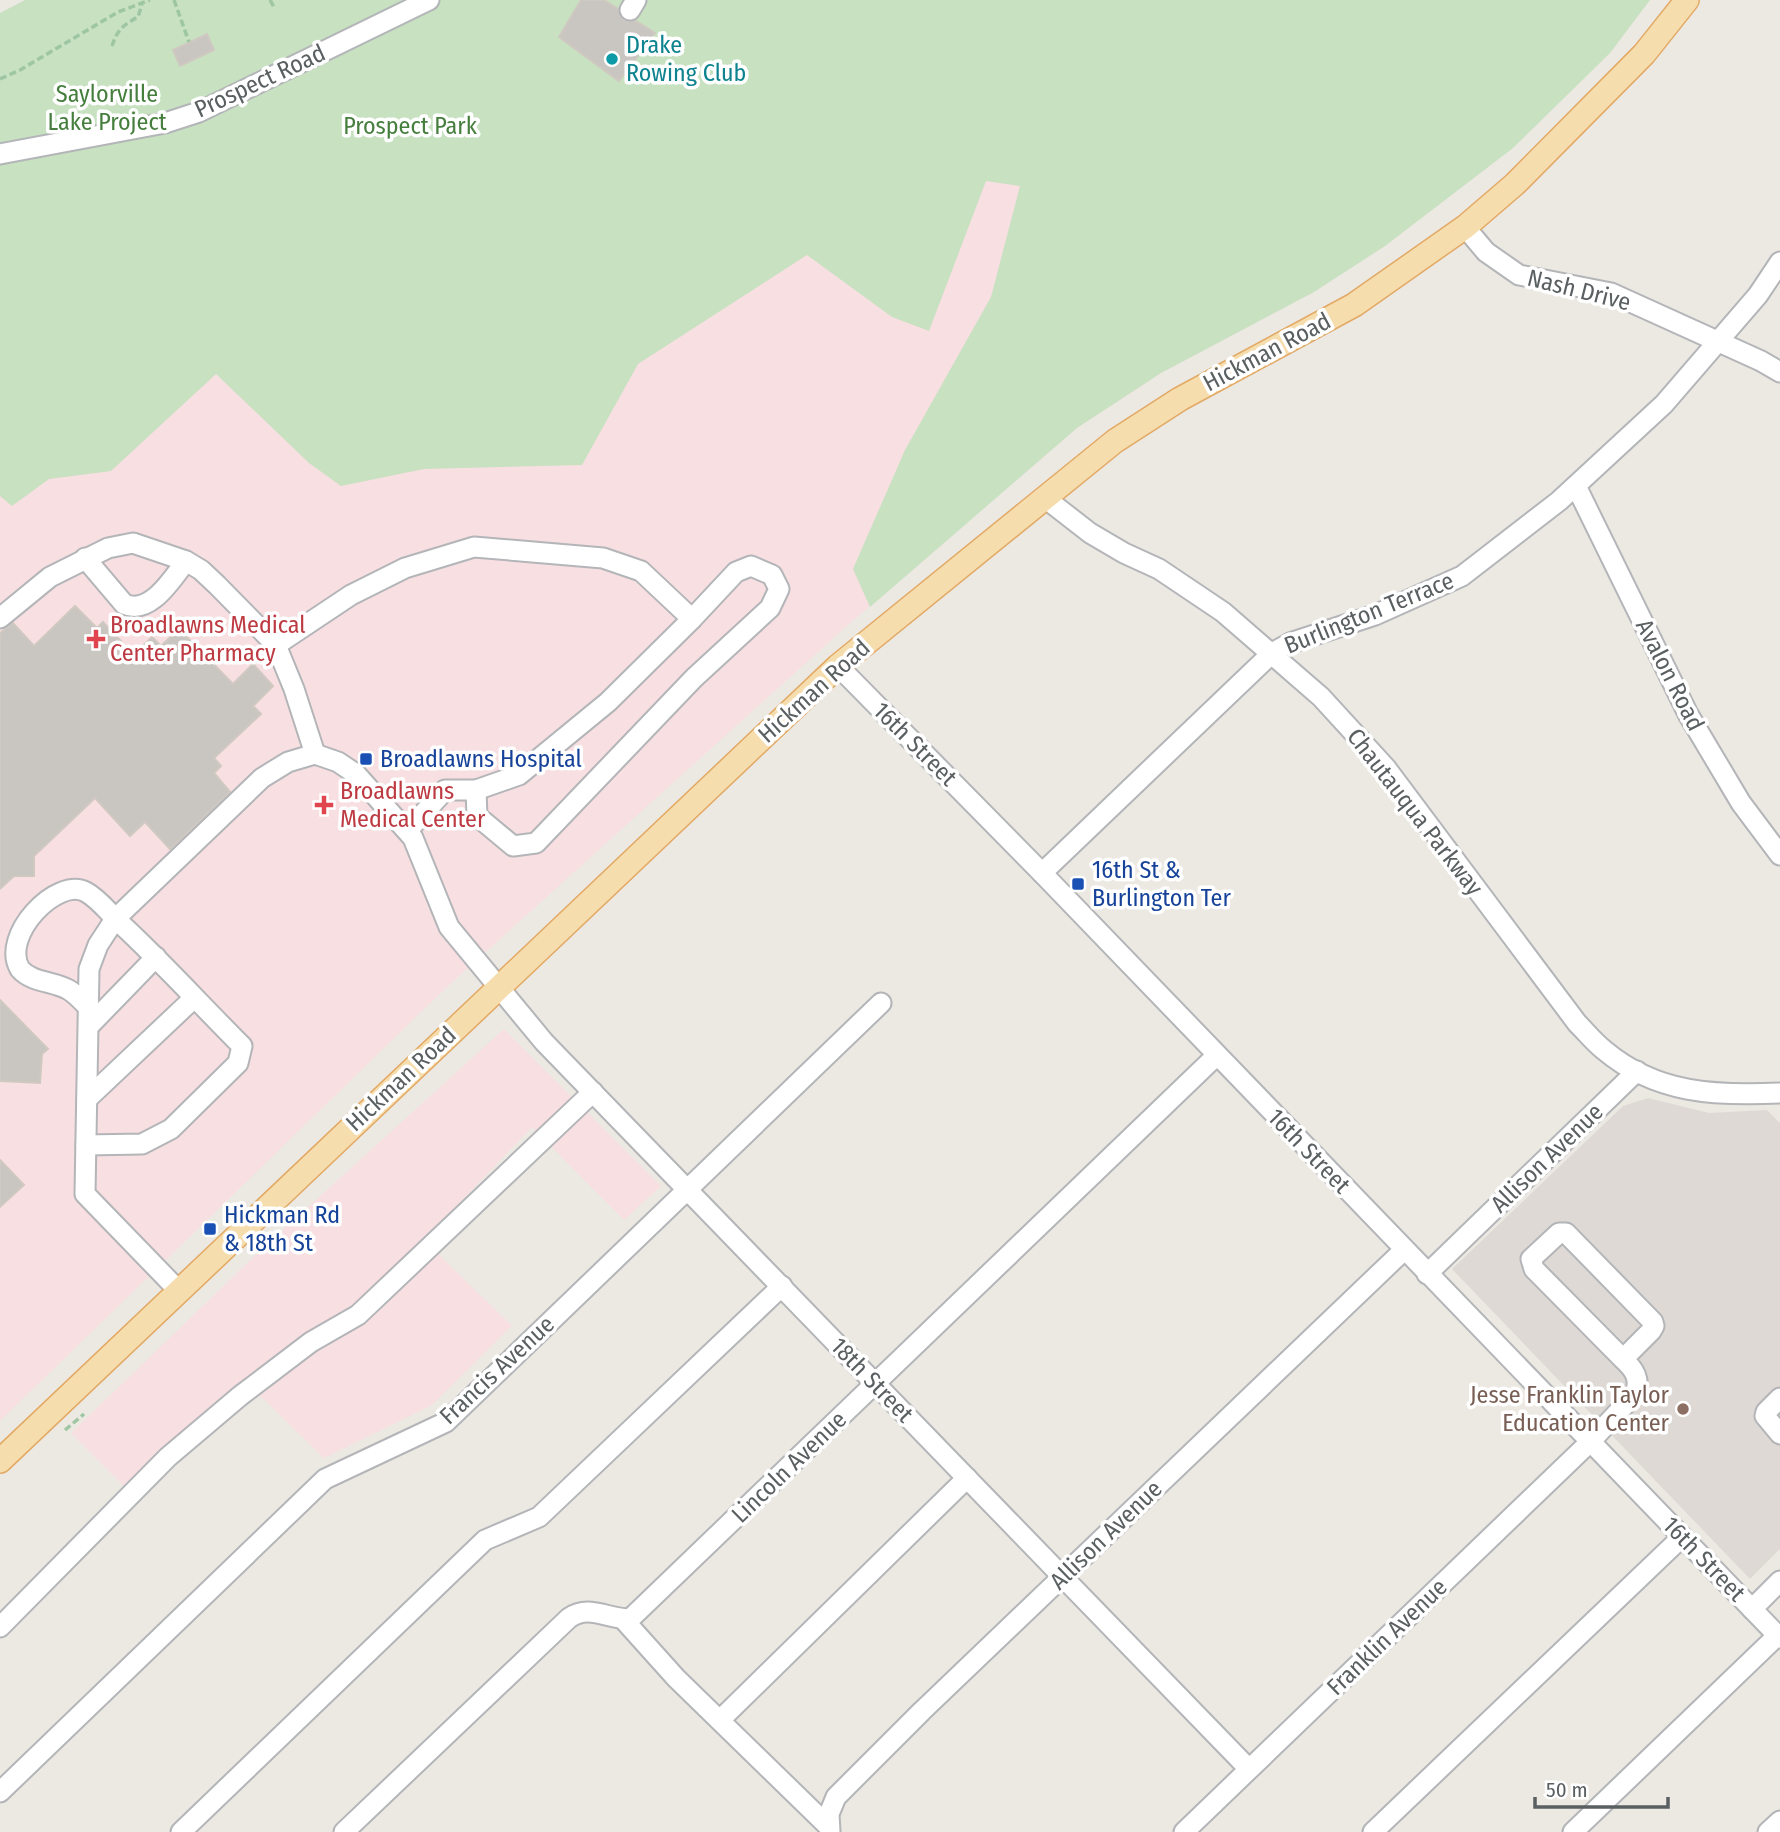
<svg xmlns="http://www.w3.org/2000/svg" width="1780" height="1832" viewBox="0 0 1780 1832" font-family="'Fira Sans Condensed',sans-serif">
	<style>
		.education { fill: #ded9d4 }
		.medical { fill: #f8dfe1 }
		.green { fill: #c7e1c1 }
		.building { fill: #c9c5c1; stroke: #d0c9c1; stroke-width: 2 }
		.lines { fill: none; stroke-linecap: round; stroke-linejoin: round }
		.minor-casing { stroke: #b3b5b8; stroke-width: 23 }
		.major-casing { stroke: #e2a965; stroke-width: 26 }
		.path { stroke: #9ec6a2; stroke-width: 3.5; stroke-dasharray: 7 3.5; stroke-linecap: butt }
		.minor { stroke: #fff; stroke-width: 19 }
		.major { stroke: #f6ddad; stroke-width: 23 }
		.culture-dot { fill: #0f9aa8; stroke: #fff; stroke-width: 2.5 }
		.health-dot { fill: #e0444e; stroke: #fff; stroke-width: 2.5 }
		.transit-dot { fill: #1a4fb4; stroke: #fff; stroke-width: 2.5 }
		.education-dot { fill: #8d6e63; stroke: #fff; stroke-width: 2.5 }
		.labels { text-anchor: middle; stroke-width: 7; stroke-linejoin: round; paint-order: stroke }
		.culture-label { font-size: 24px; fill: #0d838f; stroke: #fff; text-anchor: start }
		.street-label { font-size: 24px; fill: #5a5f61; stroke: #fff }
		.park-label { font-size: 24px; fill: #457e3d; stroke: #fff }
		.health-label { font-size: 24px; fill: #be3a42; stroke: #fff; text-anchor: start }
		.transit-label { font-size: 24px; fill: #164399; stroke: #fff; text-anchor: start }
		.education-label { font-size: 24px; fill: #785e54; stroke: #fff; text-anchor: end }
	</style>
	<rect width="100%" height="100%" fill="#ece8e2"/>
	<path class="education" d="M1648 1098 1709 1113 1767 1110 1780 1123V1549L1750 1579 1452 1269 1623 1106Z"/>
	<g class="medical">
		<path d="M722 0 1294 236 1314 292 1161 373 1077 428 848 625 449 985 0 1421V260Z"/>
		<path d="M504 1029 661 1186 624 1220 532 1127 424 1240 512 1326 432 1405 324 1458 245 1381 201 1416 126 1488 71 1433 263 1248Z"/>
	</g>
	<path class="green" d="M25 0H1650L1610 53 1513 148 1385 246 1314 292 1161 373 1077 428 870 607 853 569 905 450 991 297 1020 186 986 181 929 331 892 317 807 255 638 364 582 465 424 469 341 486 309 463 216 374 111 471 49 479 12 506 0 496V13Z"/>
	<g class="building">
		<path d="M581 0H604L618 9 623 20 636 21 655 33 619 81 559 37Z"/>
		<path d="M207 34 214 50 180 66 173 50Z"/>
		<path d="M75 606 97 628 103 622 134 655 152 637 161 646 179 629 233 684 253 664 273 686 253 706 261 714 214 758 221 766 214 773 230 792 170 849 145 822 130 836 95 798 34 856V876H14L0 889V633L13 623 34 646Z"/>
		<path d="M0 1000 48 1049 42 1054 40 1083 0 1081Z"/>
		<path d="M0 1160 24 1185 0 1207Z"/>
	</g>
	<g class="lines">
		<defs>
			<g id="minor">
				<path d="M630 10 636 0"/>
				<path d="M0 154 165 123 199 112 429 0"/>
				<path d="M1465 227 1486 252 1519 275 1611 293 1761 361 1780 372"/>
				<path d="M1576 486 1688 714 1741 803 1780 855"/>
				<path d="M1045 498 1090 533 1124 553 1159 569 1223 612 1321 697 1386 768 1577 1023C1586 1032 1594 1042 1604 1050 1656 1094 1716 1096 1780 1093"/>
				<path d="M85 558 124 604C150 616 172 579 186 561"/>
				<path d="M0 618 50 577 108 548 133 543 186 561 201 570 217 585 276 645 294 689 315 754"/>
				<path d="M276 645 351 595 405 568 474 547 603 558 641 571 692 619 608 702 519 775 476 790H445L408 830"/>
				<path d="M838 666 1042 873 1780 1638"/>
				<path d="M476 790 477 816 513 846 536 843 694 678 770 608 779 589 772 575 751 566 736 572 692 619"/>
				<path d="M1042 873 1272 653 1290 643 1375 615 1462 576 1559 501 1664 404 1758 295 1780 262"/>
				<path d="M89 1026 156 957"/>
				<path d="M87 1099 194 998"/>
				<path d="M86 1145 142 1144 171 1129 238 1063 242 1046C201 1005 163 963 121 924 110 914 99 899 86 892 57 876 0 936 20 969 32 983 54 981 69 990 76 994 83 1002 89 1008"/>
				<path d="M1427 1274 1637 1071"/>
				<path d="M178 1290 85 1194 89 969 98 945 115 919 262 778 288 762 315 754 338 762 356 774 413 838 449 927 544 1042 1249 1769"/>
				<path d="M1780 1398 1766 1412 1765 1416 1780 1434"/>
				<path d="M1752 1609 1780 1581"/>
				<path d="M623 1619 676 1678 829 1827"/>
				<path d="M0 1627 168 1457 240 1396 311 1342 358 1315 593 1092"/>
				<path d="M720 1720 967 1478"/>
				<path d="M0 1792 325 1479 446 1422 881 1003"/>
				<path d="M181 1832 485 1540 539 1517 782 1286"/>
				<path d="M344 1832 569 1618C589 1604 607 1619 630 1619L1217 1055"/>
				<path d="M830 1832 829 1814 836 1797 922 1711 1404 1250"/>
				<path d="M1184 1832 1590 1442 1635 1394C1641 1379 1634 1369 1623 1359L1534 1269 1531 1259 1559 1233H1566L1653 1322 1654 1326 1651 1331 1623 1359"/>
				<path d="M1373 1832 1682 1537"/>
				<path d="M1573 1832 1778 1635"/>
				<path d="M1768 1832 1780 1821"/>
			</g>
			<path id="major" d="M0 1461 838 666 1115 441 1180 399 1354 305 1465 227 1515 184 1644 54 1687 0"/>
		</defs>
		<use href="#minor" class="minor-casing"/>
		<use href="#major" class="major-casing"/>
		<g class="path">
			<path d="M174 0 189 42"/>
			<path d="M270 0 274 7"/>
			<path d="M112 46C117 30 123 25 138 17L142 4"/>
			<path d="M0 79 20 70 118 12 150 0"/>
			<path d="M65 1430 84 1414"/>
		</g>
		<use href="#minor" class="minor"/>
		<use href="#major" class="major"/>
	</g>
	<circle class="culture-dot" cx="612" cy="59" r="7"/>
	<g class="health-dot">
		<path d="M92.5 628.5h7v7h7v7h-7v7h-7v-7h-7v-7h7z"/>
		<path d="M320.5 794.5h7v7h7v7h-7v7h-7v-7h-7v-7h7z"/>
	</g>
	<g class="transit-dot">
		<rect x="359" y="752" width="14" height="14" rx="3.5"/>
		<rect x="1071" y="877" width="14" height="14" rx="3.5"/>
		<rect x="203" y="1222" width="14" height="14" rx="3.5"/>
	</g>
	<circle class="education-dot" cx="1683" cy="1409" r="7"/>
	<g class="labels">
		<g class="culture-label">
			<text x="626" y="53">Drake<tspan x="626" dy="28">Rowing Club</tspan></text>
		</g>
		<g class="street-label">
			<text transform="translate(260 81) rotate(-25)" y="8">Prospect Road</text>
			<text transform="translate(1579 290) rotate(14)" y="8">Nash Drive</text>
			<text transform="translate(1267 352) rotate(-28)" y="8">Hickman Road</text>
			<text transform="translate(1369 613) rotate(-22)" y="8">Burlington Terrace</text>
			<text transform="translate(1670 675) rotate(63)" y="8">Avalon Road</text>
			<text transform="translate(814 691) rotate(-42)" y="8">Hickman Road</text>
			<text transform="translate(915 744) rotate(45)" y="8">16th Street</text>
			<text transform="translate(1415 812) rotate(52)" y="8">Chautauqua Parkway</text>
			<text transform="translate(401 1079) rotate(-43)" y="8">Hickman Road</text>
			<text transform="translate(1309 1151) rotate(46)" y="8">16th Street</text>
			<text transform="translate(1547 1158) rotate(-44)" y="8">Allison Avenue</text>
			<text transform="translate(497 1370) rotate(-43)" y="8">Francis Avenue</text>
			<text transform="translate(872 1380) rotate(46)" y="8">18th Street</text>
			<text transform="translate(789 1467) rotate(-44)" y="8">Lincoln Avenue</text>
			<text transform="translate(1106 1535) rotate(-44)" y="8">Allison Avenue</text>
			<text transform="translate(1704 1559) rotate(46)" y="8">16th Street</text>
			<text transform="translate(1387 1637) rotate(-44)" y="8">Franklin Avenue</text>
		</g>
		<g class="park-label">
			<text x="107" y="102">Saylorville<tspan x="107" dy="28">Lake Project</tspan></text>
			<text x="410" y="134">Prospect Park</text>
		</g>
		<g class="health-label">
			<text x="110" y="633">Broadlawns Medical<tspan x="110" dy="28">Center Pharmacy</tspan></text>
			<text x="340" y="799">Broadlawns<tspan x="340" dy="28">Medical Center</tspan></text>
		</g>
		<g class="transit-label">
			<text x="380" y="767">Broadlawns Hospital</text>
			<text x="1092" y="878">16th St &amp;<tspan x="1092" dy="28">Burlington Ter</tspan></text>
			<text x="224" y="1223">Hickman Rd<tspan x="224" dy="28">&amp; 18th St</tspan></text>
		</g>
		<g class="education-label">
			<text x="1669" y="1403">Jesse Franklin Taylor<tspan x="1669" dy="28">Education Center</tspan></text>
		</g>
	</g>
	<path d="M1535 1797v10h133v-10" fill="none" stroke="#5a5f61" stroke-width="3.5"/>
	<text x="1546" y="1797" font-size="21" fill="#5a5f61" stroke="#ffffff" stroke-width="5" paint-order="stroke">50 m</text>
</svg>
